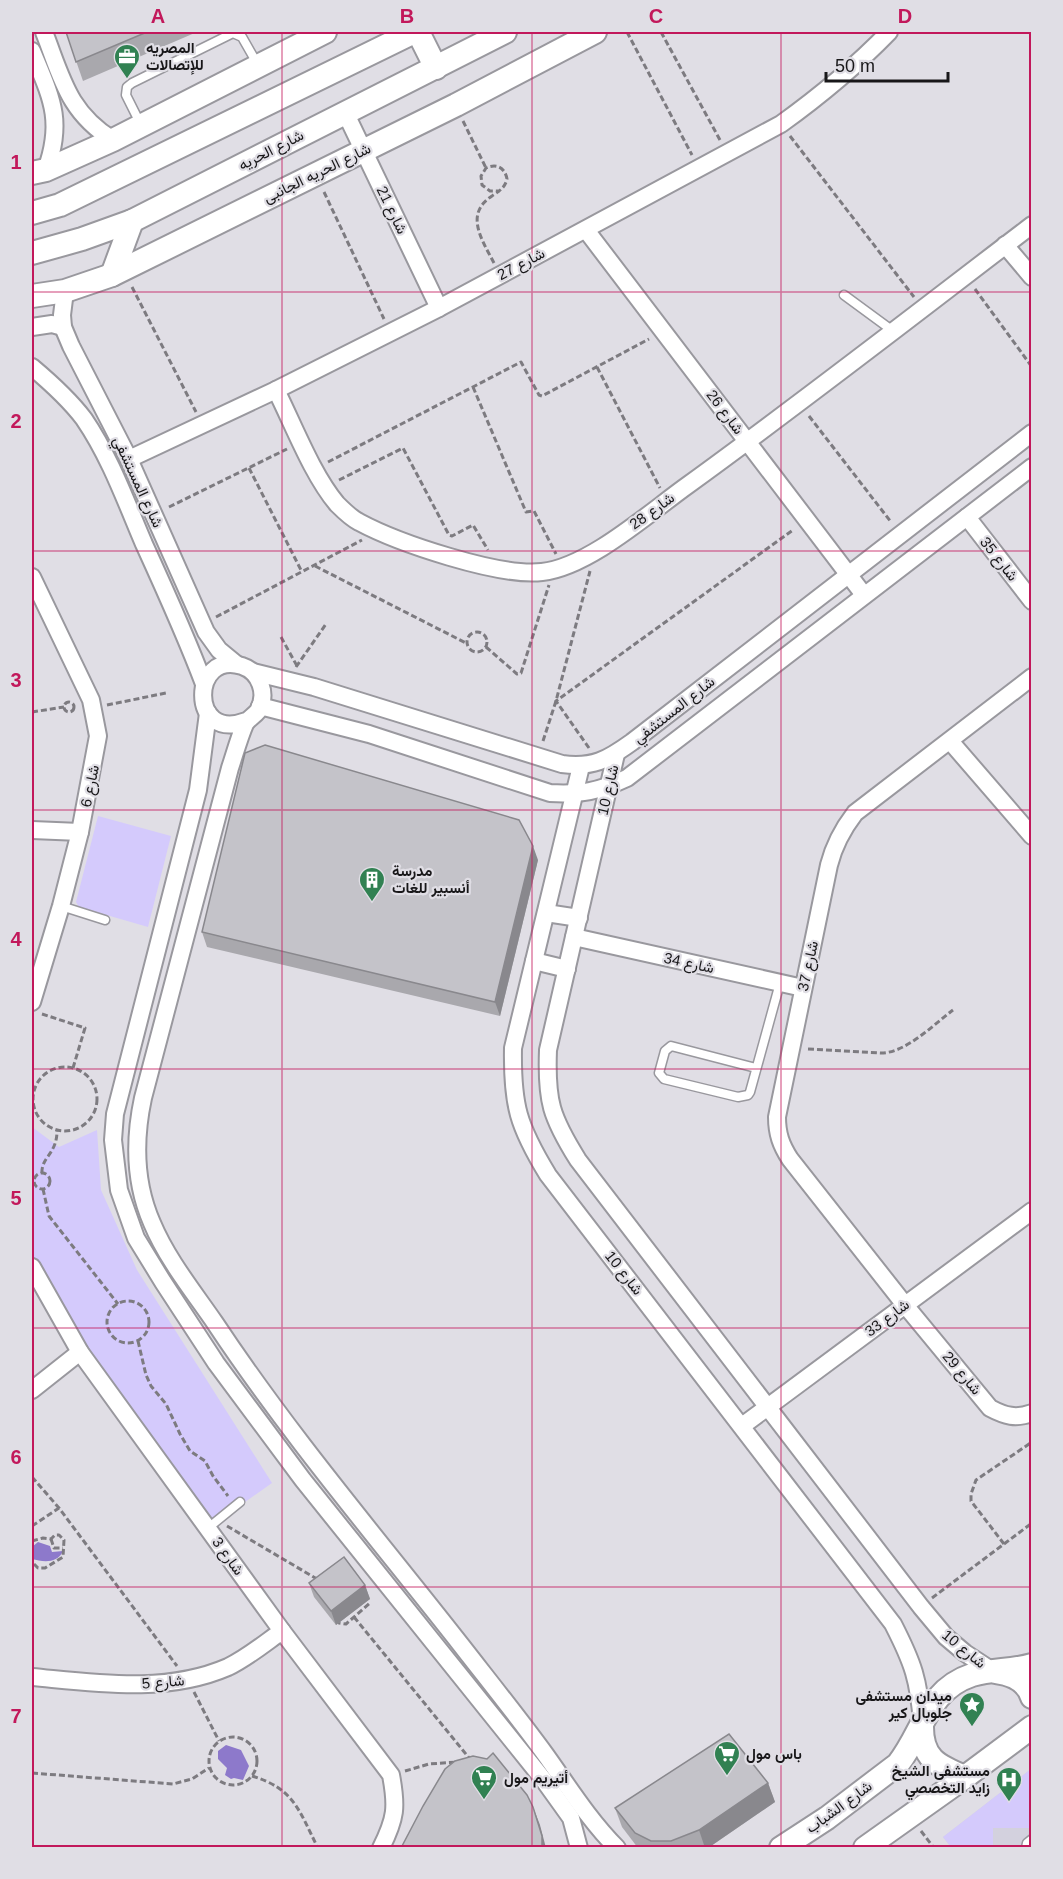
<svg xmlns="http://www.w3.org/2000/svg" width="1063" height="1879" viewBox="0 0 1063 1879" font-family="Helvetica,Vazirmatn,sans-serif">
	<style>
		.built { fill: #d3d1de }
		.green { fill: #d4cafc }
		.water { fill: #8d79cb }
		.lines { fill: none; stroke-linecap: round; stroke-linejoin: round }
		.lane-casing { stroke: #99989e; stroke-width: 11 }
		.street-casing { stroke: #99989e; stroke-width: 20 }
		.secondary-casing { stroke: #99989e; stroke-width: 26 }
		.path { stroke: #7d7b80; stroke-width: 3; stroke-dasharray: 6 3; stroke-linecap: butt }
		.lane { stroke: #fff; stroke-width: 8 }
		.street { stroke: #fff; stroke-width: 16 }
		.secondary { stroke: #fff; stroke-width: 22 }
		.wall { fill: #a9a8ad }
		.shaded-wall { fill: #89888d }
		.building { fill: #c4c3c9; stroke: #89888d; stroke-width: 1.5 }
		.grid { fill: none; stroke: #c2185b; stroke-width: 1.5; stroke-opacity: 0.55 }
		.labels { text-anchor: middle; stroke-width: 4.5; stroke-linejoin: round; paint-order: stroke }
		.poi-label { font-size: 15px; font-weight: bold; fill: #181719; stroke: #e0dee5; text-anchor: start }
		.street-label { font-size: 15px; fill: #181719; stroke: #e0dee5 }
		.neatline { fill: none; stroke: #c2185b; stroke-width: 2 }
		.grid-label { font-size: 20px; text-anchor: middle; font-weight: bold; fill: #c2185b }
	</style>
	<rect width="100%" height="100%" fill="#e0dee5"/>
	<path class="built" d="M1031 1769V1847H951L943 1837Z"/>
	<g class="green">
		<path d="M98 816 171 836 148 927 79 907 76 902Z"/>
		<path d="M32 1127 59 1147 97 1130 101 1190 137 1270 272 1483 208 1528 80 1352 32 1261Z"/>
		<path d="M1031 1769V1828H993V1847H951L943 1837Z"/>
	</g>
	<g class="water">
		<path d="M38 1542 50 1546 52 1552 63 1551C57 1564 43 1562 32 1559V1547Z"/>
		<path d="M226 1745 241 1750 249 1766 243 1780 234 1778 231 1779 225 1775 227 1768 218 1759V1751Z"/>
	</g>
	<g class="lines">
		<defs>
			<g id="lane">
				<path d="M141 125 126 95 127 87 132 83 233 33 242 37 258 65"/>
				<path d="M844 295 893 331"/>
				<path d="M61 906 105 920"/>
				<path d="M756 1068 671 1046 665 1051 659 1073 664 1079 738 1097 748 1095 750 1092 780 983"/>
				<path d="M208 1528 240 1502"/>
				<path d="M1026 1848 1027 1843 1032 1839"/>
			</g>
			<g id="street">
				<path d="M44 32C62 78 68 112 113 140"/>
				<path d="M32 51C51 97 64 120 46 170"/>
				<path d="M345 112 439 308"/>
				<path d="M586 230 864 595"/>
				<path d="M1005 245 1032 277"/>
				<path d="M65 291 62 315 63 327 71 346 129 459 206 632 219 650 236 664"/>
				<path d="M32 327 52 324 63 327"/>
				<path d="M32 367C51 383 69 399 84 419 110 457 126 502 144 544 165 590 186 636 204 684"/>
				<path d="M276 390C294 426 312 474 337 504 343 510 351 518 359 522 398 543 499 577 542 572 589 567 650 512 688 485 804 401 918 312 1032 225"/>
				<path d="M129 459 276 390 439 308 781 124C820 96 856 66 889 32"/>
				<path d="M967 517 1032 601"/>
				<path d="M32 577 91 700 98 736 80 832 61 906 32 1002"/>
				<path d="M253 672 314 687 562 764C593 768 607 760 632 742L1032 433"/>
				<path d="M1032 677 855 813C842 830 834 845 829 865L777 1117C777 1134 781 1145 790 1159L905 1305 990 1408C1005 1416 1016 1419 1032 1413"/>
				<path d="M260 706 369 734 550 793C581 795 599 791 627 778L1032 467"/>
				<path d="M208 713 198 790 115 1114 113 1140 119 1190 136 1238 163 1282 216 1363 303 1480 543 1779 571 1818 579 1848"/>
				<path d="M246 721C188 743 191 649 242 666 260 672 268 694 258 711 254 716 248 719 245 724 239 738 235 753 230 768L143 1098C134 1140 134 1182 152 1223 167 1259 193 1291 215 1323 290 1436 378 1539 461 1645 489 1681 518 1717 545 1754 568 1786 589 1820 617 1848"/>
				<path d="M950 741 1032 836"/>
				<path d="M616 754 548 1050C546 1101 551 1117 578 1160L921 1607 946 1637 965 1653 994 1672"/>
				<path d="M581 766 513 1048C512 1105 518 1126 548 1175L893 1624C913 1663 919 1680 922 1724"/>
				<path d="M32 830 80 832"/>
				<path d="M546 913 579 918"/>
				<path d="M574 937 803 988"/>
				<path d="M534 961 567 969"/>
				<path d="M32 1267 80 1352 282 1631 391 1775C397 1807 396 1818 381 1848"/>
				<path d="M32 1390 80 1352"/>
				<path d="M742 1426 1032 1211"/>
				<path d="M32 1677C96 1683 166 1694 228 1667 247 1658 265 1643 282 1631"/>
			</g>
			<g id="secondary">
				<path d="M418 32 436 68"/>
				<path d="M32 173 46 170 113 140 325 32"/>
				<path d="M32 213 60 205 414 32"/>
				<path d="M32 253 82 239 132 221 505 32"/>
				<path d="M112 275 132 221"/>
				<path d="M32 296 65 291 112 275 456 105 595 32"/>
				<path d="M996 1672C1012 1674 1027 1681 1032 1697"/>
				<path d="M922 1724C921 1758 937 1766 965 1777"/>
				<path d="M781 1848 827 1818 898 1764C924 1731 927 1690 972 1675 991 1669 1012 1671 1032 1665"/>
				<path d="M865 1848 965 1777 1032 1727"/>
			</g>
		</defs>
		<use href="#lane" class="lane-casing"/>
		<use href="#street" class="street-casing"/>
		<use href="#secondary" class="secondary-casing"/>
		<g class="path">
			<path d="M627 32 692 155"/>
			<path d="M661 32 720 140"/>
			<path d="M463 121 486 168"/>
			<path d="M790 136 914 297"/>
			<path d="M324 192 384 319"/>
			<path d="M494 263C482 240 464 214 492 196 499 191 505 188 507 179 505 168 497 163 486 168L481 176 482 185 490 191H500"/>
			<path d="M132 287 196 412"/>
			<path d="M975 289 1032 367"/>
			<path d="M597 367 660 488"/>
			<path d="M473 387 526 512 534 511 556 554"/>
			<path d="M809 416 891 522"/>
			<path d="M328 462 521 362 539 395 542 396 649 339"/>
			<path d="M249 468 302 572"/>
			<path d="M339 480 403 448 449 535 452 536 473 525 488 550"/>
			<path d="M169 507 287 449"/>
			<path d="M315 566 466 643"/>
			<path d="M216 617 362 540"/>
			<circle cx="477" cy="642" r="10"/>
			<path d="M281 637 297 666"/>
			<path d="M486 647 517 674 521 673 549 585"/>
			<path d="M296 667 326 624"/>
			<circle cx="69" cy="707" r="5"/>
			<path d="M107 705 166 693"/>
			<path d="M32 712 64 707"/>
			<path d="M543 741 556 701 590 571"/>
			<path d="M589 748 556 701 793 530"/>
			<path d="M42 1014 85 1028 73 1068"/>
			<path d="M808 1049 881 1053C906 1053 933 1025 953 1010"/>
			<circle cx="65" cy="1099" r="32"/>
			<path d="M42 1173C41 1157 57 1154 57 1131"/>
			<circle cx="42" cy="1181" r="8"/>
			<path d="M43 1189 49 1216 118 1304"/>
			<circle cx="128" cy="1322" r="21"/>
			<path d="M138 1341 146 1375 151 1386 166 1404 180 1434 190 1451 205 1461 213 1476 228 1496"/>
			<path d="M32 1477 59 1508 177 1666"/>
			<path d="M32 1526 59 1508"/>
			<path d="M227 1526 317 1579"/>
			<path d="M51 1539 54 1548H63"/>
			<path d="M32 1541 43 1538 51 1539 55 1535H59L64 1540 63 1557 45 1568H38L32 1562"/>
			<path d="M1004 1544 971 1501V1494L976 1480 1032 1442"/>
			<path d="M932 1598 1032 1523"/>
			<path d="M354 1617 470 1759"/>
			<path d="M337 1619 339 1623 346 1624 370 1603"/>
			<path d="M194 1692 219 1741"/>
			<circle cx="233" cy="1761" r="24"/>
			<path d="M405 1771 429 1764 457 1762"/>
			<path d="M32 1773 173 1784 192 1779 209 1768"/>
			<path d="M252 1776C295 1789 299 1811 318 1848"/>
			<path d="M921 1831 934 1848"/>
		</g>
		<use href="#lane" class="lane"/>
		<use href="#street" class="street"/>
		<use href="#secondary" class="secondary"/>
	</g>
	<g class="wall">
		<path d="M66 32H197L83 81Z"/>
		<path d="M538 860 500 1016 207 947 202 932Z"/>
		<path d="M309 1583 365 1585 370 1599 336 1625 314 1597Z"/>
		<path d="M768 1783 775 1802 708 1848H638L622 1827 615 1808Z"/>
	</g>
	<g class="shaded-wall">
		<path d="M533 846 538 860 500 1016 495 1002Z"/>
		<path d="M365 1585 370 1599 336 1625 331 1611Z"/>
		<path d="M768 1783 775 1802 708 1848H705L699 1830Z"/>
		<path d="M533 1807 540 1825 546 1848H542Z"/>
	</g>
	<g class="building">
		<path d="M66 32H147L76 62Z"/>
		<path d="M265 745 519 820 533 846 495 1002 202 932 245 753Z"/>
		<path d="M344 1557 365 1585 331 1611 309 1583Z"/>
		<path d="M729 1734 768 1783 699 1830 671 1841H651L635 1833 615 1808Z"/>
		<path d="M493 1753 527 1795 533 1807 542 1836V1848H401L423 1806 445 1769 455 1761 473 1756 487 1759Z"/>
	</g>
	<path class="grid" d="M282 32V1848M532 32V1848M781 32V1848M32 292H1032M32 551H1032M32 810H1032M32 1069H1032M32 1328H1032M32 1587H1032"/>
	<defs>
		<symbol id="office-pin" viewBox="-11 -11 22 30"><path d="M0 17L-7.5 6A9.5 9.5 0 1 1 7.5 6Z" fill="#318152" stroke="#e0dee5"/><path d="M-6-3h4V-5.5h4V-3h4V5H-6ZM-1-4.5V-3h2v-1.5ZM-6 0V1H6V0Z" fill="#fff"/></symbol>
		<symbol id="building-pin" viewBox="-11 -11 22 30"><path d="M0 17L-7.5 6A9.5 9.5 0 1 1 7.5 6Z" fill="#318152" stroke="#e0dee5"/><path d="M-4-6H4V6H1V3H-1V6H-4ZM-2.5-4.3h1.7v1.8h-1.7ZM.8-4.3h1.7v1.8H.8ZM-2.5-1h1.7V.8h-1.7ZM.8-1h1.7V.8H.8Z" fill="#fff"/></symbol>
		<symbol id="sight-pin" viewBox="-11 -11 22 30"><path d="M0 17L-7.5 6A9.5 9.5 0 1 1 7.5 6Z" fill="#318152" stroke="#e0dee5"/><path d="M0-6L1.8-2.2L6-1.7L2.9 1.2L3.7 5.4L0 3.3L-3.7 5.4L-2.9 1.2L-6-1.7L-1.8-2.2Z" fill="#fff"/></symbol>
		<symbol id="supermarket-pin" viewBox="-11 -11 22 30"><path d="M0 17L-7.5 6A9.5 9.5 0 1 1 7.5 6Z" fill="#318152" stroke="#e0dee5"/><path d="M-6-5.5h2.5l.6 2H6L4.5 2H-2.5L-4.4-4H-6ZM-1.5 3.2a1.3 1.3 0 1 0 .1 0ZM3 3.2a1.3 1.3 0 1 0 .1 0Z" fill="#fff"/></symbol>
		<symbol id="hospital-pin" viewBox="-11 -11 22 30"><path d="M0 17L-7.5 6A9.5 9.5 0 1 1 7.5 6Z" fill="#318152" stroke="#e0dee5"/><path d="M-5-5h3v3.5h4V-5h3V5h-3V1.5h-4V5h-3Z" fill="#fff"/></symbol>
	</defs>
	<g fill-rule="evenodd">
		<use href="#office-pin" x="112" y="42" width="30" height="40"/>
		<use href="#building-pin" x="357" y="865" width="30" height="40"/>
		<use href="#sight-pin" x="957" y="1690" width="30" height="40"/>
		<use href="#supermarket-pin" x="712" y="1739" width="30" height="40"/>
		<use href="#supermarket-pin" x="469" y="1763" width="30" height="40"/>
		<use href="#hospital-pin" x="994" y="1765" width="30" height="40"/>
	</g>
	<g class="labels">
		<g class="poi-label">
			<text x="146" y="53">المصريه<tspan x="146" dy="17">للإتصالات</tspan></text>
			<text x="392" y="876">مدرسة<tspan x="392" dy="17">أنسبير للغات</tspan></text>
			<text x="952" y="1701" text-anchor="end">ميدان مستشفى<tspan x="952" dy="17">جلوبال كير</tspan></text>
			<text x="746" y="1759">باس مول</text>
			<text x="990" y="1776" text-anchor="end">مستشفى الشيخ<tspan x="990" dy="17">زايد التخصصي</tspan></text>
			<text x="504" y="1783">أتيريم مول</text>
		</g>
		<g class="street-label">
			<text transform="translate(271 150) rotate(-27)" y="5">شارع الحريه</text>
			<text transform="translate(317 173) rotate(-26)" y="5">شارع الحريه الجانبى</text>
			<text transform="translate(392 210) rotate(64)" y="5">شارع 21</text>
			<text transform="translate(521 264) rotate(-28)" y="5">شارع 27</text>
			<text transform="translate(725 412) rotate(53)" y="5">شارع 26</text>
			<text transform="translate(138 482) rotate(65)" y="5">شارع المستشفي</text>
			<text transform="translate(652 511) rotate(-36)" y="5">شارع 28</text>
			<text transform="translate(999 559) rotate(52)" y="5">شارع 35</text>
			<text transform="translate(674 710) rotate(-38)" y="5">شارع المستشفي</text>
			<text transform="translate(90 786) rotate(-78)" y="5">شارع 6</text>
			<text transform="translate(608 790) rotate(-77)" y="5">شارع 10</text>
			<text transform="translate(689 963) rotate(12)" y="5">شارع 34</text>
			<text transform="translate(808 966) rotate(-78)" y="5">شارع 37</text>
			<text transform="translate(624 1273) rotate(52)" y="5">شارع 10</text>
			<text transform="translate(887 1318) rotate(-37)" y="5">شارع 33</text>
			<text transform="translate(962 1373) rotate(50)" y="5">شارع 29</text>
			<text transform="translate(228 1556) rotate(54)" y="5">شارع 3</text>
			<text transform="translate(964 1649) rotate(39)" y="5">شارع 10</text>
			<text transform="translate(163 1682) rotate(-5)" y="5">شارع 5</text>
			<text transform="translate(839 1807) rotate(-36)" y="5">شارع الشباب</text>
		</g>
	</g>
	<rect width="1063" height="1879" fill="none" stroke="#e0dee5" stroke-width="66"/>
	<path d="M826 72v9h122v-9" fill="none" stroke="#181719" stroke-width="3"/>
	<text x="835" y="72" font-size="18" fill="#181719" stroke="#e0dee5" stroke-width="4.5" paint-order="stroke">50 m</text>
	<rect x="33" y="33" width="997" height="1813" class="neatline"/>
	<g class="grid-label">
		<text x="158" y="23">A</text>
		<text x="407" y="23">B</text>
		<text x="656" y="23">C</text>
		<text x="905" y="23">D</text>
		<text x="16" y="169">1</text>
		<text x="16" y="428">2</text>
		<text x="16" y="687">3</text>
		<text x="16" y="946">4</text>
		<text x="16" y="1205">5</text>
		<text x="16" y="1464">6</text>
		<text x="16" y="1723">7</text>
	</g>
</svg>
